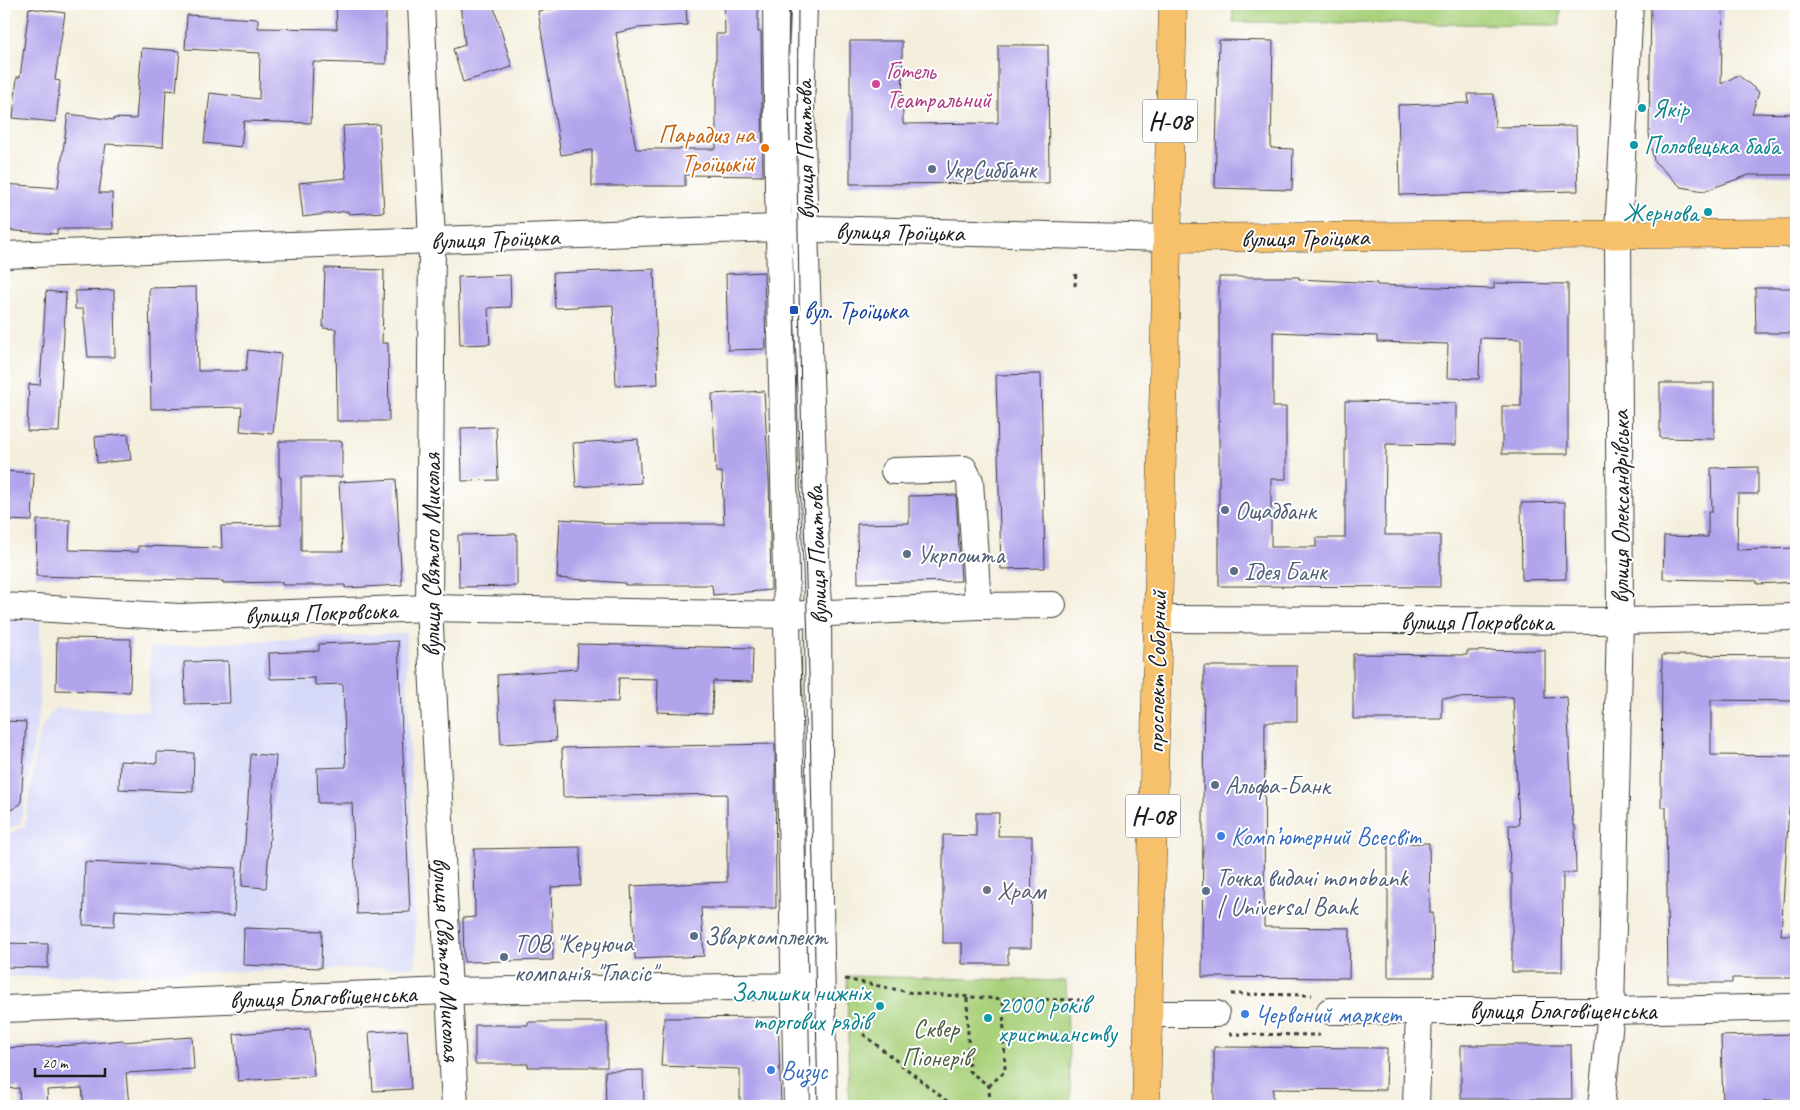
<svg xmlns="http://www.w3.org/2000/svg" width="1800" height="1110" viewBox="0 0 1800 1110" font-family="Caveat,sans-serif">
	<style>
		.built { fill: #d6d8f8 }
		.green { fill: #a9d17c; stroke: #62764c }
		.building { fill: #b2a4ec }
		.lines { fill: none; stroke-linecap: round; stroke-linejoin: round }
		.minor-casing { stroke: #3c3c39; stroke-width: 28 }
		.major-casing { stroke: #3c3c39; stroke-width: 29 }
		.path { stroke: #3c3c39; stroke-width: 3; stroke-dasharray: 4 4; stroke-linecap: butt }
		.minor { stroke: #fff; stroke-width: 26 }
		.major { stroke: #f7c06b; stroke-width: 28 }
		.tram { stroke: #1c1c1c; stroke-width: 1 }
		.hotel-dot { fill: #d1479c; stroke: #fff; stroke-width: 2 }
		.culture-dot { fill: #0f9aa8; stroke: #fff; stroke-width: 2 }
		.food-dot { fill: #e8710a; stroke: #fff; stroke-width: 2 }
		.service-dot { fill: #5c6f8a; stroke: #fff; stroke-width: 2 }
		.transit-dot { fill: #1a4fb4; stroke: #fff; stroke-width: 2 }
		.shop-dot { fill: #3f7fe0; stroke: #fff; stroke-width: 2 }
		.worship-dot { fill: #6b7280; stroke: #fff; stroke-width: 2 }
		.labels { text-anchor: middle; stroke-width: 4; stroke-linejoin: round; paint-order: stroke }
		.shield { fill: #fff; stroke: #606060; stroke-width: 1 }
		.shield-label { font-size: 24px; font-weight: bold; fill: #1c1c1c }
		.hotel-label { font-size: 25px; fill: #b23c85; stroke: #fff; text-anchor: start }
		.culture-label { font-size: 25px; fill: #0d838f; stroke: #fff; text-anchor: start }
		.food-label { font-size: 25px; fill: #c56008; stroke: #fff; text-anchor: end }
		.street-label { font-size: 25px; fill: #1c1c1c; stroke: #fff }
		.service-label { font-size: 25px; fill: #4e5e75; stroke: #fff; text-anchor: start }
		.transit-label { font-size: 25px; fill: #164399; stroke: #fff; text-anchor: start }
		.shop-label { font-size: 25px; fill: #366cbe; stroke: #fff; text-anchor: start }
		.worship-label { font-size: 25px; fill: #5b616d; stroke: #fff; text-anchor: start }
		.park-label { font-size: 25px; fill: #4d5b3e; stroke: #fff }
	</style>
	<rect width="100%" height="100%" fill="#fff"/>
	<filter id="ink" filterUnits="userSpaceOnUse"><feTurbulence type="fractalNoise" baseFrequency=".02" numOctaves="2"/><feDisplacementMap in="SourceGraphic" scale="10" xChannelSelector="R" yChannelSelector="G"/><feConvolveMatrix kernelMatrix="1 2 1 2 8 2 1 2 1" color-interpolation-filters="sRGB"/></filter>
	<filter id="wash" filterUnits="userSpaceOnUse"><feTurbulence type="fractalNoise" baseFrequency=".0096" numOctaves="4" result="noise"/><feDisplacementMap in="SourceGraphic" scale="20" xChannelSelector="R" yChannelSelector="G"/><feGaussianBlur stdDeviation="1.12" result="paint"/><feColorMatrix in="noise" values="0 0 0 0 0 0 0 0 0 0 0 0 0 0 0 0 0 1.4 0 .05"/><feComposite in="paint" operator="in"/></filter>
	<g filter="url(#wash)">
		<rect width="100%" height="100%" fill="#f4eedc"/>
		<g class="built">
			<path d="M4 619 40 621 39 712 21 823 4 831Z"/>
			<path d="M406 633 416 967 4 977V836L25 826 37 744 43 725 55 708 148 711 151 647Z"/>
		</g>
		<g class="green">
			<path d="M1233 4H1560V25L1233 22Z"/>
			<path d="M847 976 1066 981 1071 1106H849Z"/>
		</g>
		<g id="blocks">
			<g class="building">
				<path d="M336 4H386V64L313 62 311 123 244 121 241 147 204 143 210 93 259 99 260 53 185 49 187 15 258 19V28L337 29Z"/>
				<path d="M460 4H493L512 67 463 82 453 49 465 45Z"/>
				<path d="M586 4H686L687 25 637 28 616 33 636 149H716V34H725L724 4H758V32H761L763 176 685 175V186H592V150L561 155 538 11Z"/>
				<path d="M1651 4H1723L1721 84 1738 75 1759 92 1752 113 1796 114V175H1749L1704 191 1681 187 1654 161 1649 134Z"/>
				<path d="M29 8 65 13 55 80 60 81 56 122 13 118 17 77H20Z"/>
				<path d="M1219 40 1273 41 1271 148 1293 149 1292 190 1215 188Z"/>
				<path d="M850 41H902L903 124 998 123V45H1048L1049 183 850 184Z"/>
				<path d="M142 48 180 51 176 91 166 90 163 147 106 144 99 193H112L113 229H57V234L4 230V184L58 188 68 114 114 120V118L136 119Z"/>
				<path d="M1468 94H1494L1495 127 1576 126 1578 191 1400 195 1398 105 1469 103Z"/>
				<path d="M379 124 384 212 349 214 348 211 303 217 299 183 346 178 343 126Z"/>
				<path d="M325 268 384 270 382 343H388L389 421H337L336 329 323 328Z"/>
				<path d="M654 269 658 384 616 386 613 305 555 308 553 273Z"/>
				<path d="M764 272 766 349 728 350 726 274Z"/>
				<path d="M510 275 511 307 488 308 490 344 460 345 458 277Z"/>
				<path d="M1219 277H1299V279L1377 283V285L1494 289V283L1568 284V454H1502V406H1521V339L1480 338 1479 379 1447 378 1448 344 1377 342V336L1273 332V407H1286V479H1271V547H1316V538H1345V401L1456 403V445L1386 444 1385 535H1440V587L1219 586Z"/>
				<path d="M196 287 198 371H246L248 350 281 354 273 434 240 431 242 407 151 409 149 288Z"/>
				<path d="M1755 288H1796V333H1756Z"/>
				<path d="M114 290 115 357H88L83 309H75V291Z"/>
				<path d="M46 291 66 293 59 432 27 431 29 384 40 385Z"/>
				<path d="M1041 374 1045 568 1001 569 996 375Z"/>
				<path d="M1660 383H1714V439L1660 438Z"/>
				<path d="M764 391 769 480 771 590 713 595 712 585H625V583L557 578 560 519 603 522V524H724L722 472H716L712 394Z"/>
				<path d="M496 427 498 480 462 481 461 428Z"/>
				<path d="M128 434 131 460 97 463 95 437Z"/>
				<path d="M638 439 641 483 576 487 573 443Z"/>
				<path d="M279 441H342V477H301V551H343L339 482 396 479 402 585 345 588V585H282V582L223 583V581L36 576 37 520H70L69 550 138 552V546L222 548 221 526 281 525V477H279Z"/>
				<path d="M1758 467V494H1738L1737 550 1796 548V582L1757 584V581L1663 579 1664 536 1708 537V512H1712L1711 468Z"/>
				<path d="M4 471 34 473 32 521 4 520Z"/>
				<path d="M956 495 961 581 858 583 857 524 909 523V496Z"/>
				<path d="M1565 502 1566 579 1522 580 1521 503Z"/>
				<path d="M517 534V586L459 587 458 535Z"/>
				<path d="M57 638 131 639 130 692 56 690Z"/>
				<path d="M398 641 410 912 357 914 352 803H318L317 768 346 767 343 684 315 685V678L270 679 269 653 319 651V644Z"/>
				<path d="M578 644 753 648 752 682 713 681 712 714 657 712 658 679 619 678 618 702 553 700 556 741 501 744 497 675 577 669Z"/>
				<path d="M1545 650V698L1567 697 1573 825H1575L1576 873H1563L1562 972H1512V873H1510L1509 825H1519L1513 697 1442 698V719H1353V654L1467 655V651Z"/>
				<path d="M1662 655 1796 656V701L1711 700V755L1796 756V809L1789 808 1781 935H1796V978H1732V983H1668L1666 807H1661Z"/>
				<path d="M228 661 230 703 185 704 184 662Z"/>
				<path d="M1204 666H1297V722H1265L1264 927 1350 928 1349 978 1202 977Z"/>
				<path d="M4 721 26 722 21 804 4 814Z"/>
				<path d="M775 744 776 908H701L704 956 635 959 631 886 727 882V794L563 797 562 748Z"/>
				<path d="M157 752 194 753 193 792 119 789 120 761 157 763Z"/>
				<path d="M251 754 276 756 266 888 242 886Z"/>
				<path d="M976 813H999L998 836H1032L1031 948H1008V964H962V943H943V835L976 836Z"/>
				<path d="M1429 843 1430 913H1433L1434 977H1388V844Z"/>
				<path d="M580 847 581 886 551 887 553 960 464 962 463 918 475 917 474 849Z"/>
				<path d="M85 862 236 868 234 916 115 910 114 926 83 925Z"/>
				<path d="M244 928 322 931 321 968 243 965Z"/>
				<path d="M4 943 48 944V968L4 967Z"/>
				<path d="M778 1017 781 1106H740V1069L661 1066 664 1018Z"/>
				<path d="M528 1022H607V1067H528V1064H475V1025H528Z"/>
				<path d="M310 1029 314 1076 238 1081 234 1034Z"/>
				<path d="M407 1030 411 1089 373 1091 369 1032Z"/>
				<path d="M1796 1034V1100L1764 1101 1765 1106H1723L1721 1036Z"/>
				<path d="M192 1037 194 1069 126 1073 129 1106H84L82 1088 47 1090 48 1106H20L19 1088 4 1089V1048L74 1045 123 1040V1042Z"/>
				<path d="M1461 1045H1571L1572 1099H1461Z"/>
				<path d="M1214 1047 1387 1048 1386 1090 1273 1089V1106H1214Z"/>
				<path d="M643 1070 644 1106H606L605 1071Z"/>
			</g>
		</g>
	</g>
	<g filter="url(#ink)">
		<use href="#blocks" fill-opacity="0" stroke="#3c3c39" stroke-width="1"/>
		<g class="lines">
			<defs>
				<g id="minor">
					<path id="s1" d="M421 4 432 240 429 608 455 1106"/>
					<path d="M776 4 778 187 797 1106"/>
					<path d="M804 4 801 111 818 612 820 905 824 1106"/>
					<path d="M4 255 779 228 1167 238"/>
					<path d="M894 471 964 469 970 481 978 606"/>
					<path d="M4 606 179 617 429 608 787 615 978 606 1053 605"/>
					<path d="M1158 619 1620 621 1796 617"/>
					<path d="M4 1009 448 991 810 986"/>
					<path d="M1330 1011H1611L1796 1007"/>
					<path d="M1148 1014H1216"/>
					<path d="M1416 1106 1419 1011"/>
					<path d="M1601 1106 1611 1011 1620 621 1618 234 1630 4"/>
				</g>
				<g id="major">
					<path d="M1167 238 1796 233"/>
					<path d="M1146 1106 1173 4"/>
				</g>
			</defs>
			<use href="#minor" class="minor-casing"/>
			<use href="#major" class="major-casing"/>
			<g class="path">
				<path d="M1075 286 1076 270"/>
				<path d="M845 979 913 993 1003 999"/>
				<path d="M1231 994 1312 995"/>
				<path d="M967 998 969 1071 989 1086 990 1106"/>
				<path d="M863 1034 953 1106"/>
				<path d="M1229 1034 1320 1035"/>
				<path d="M989 1086 1005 1071 1003 999 1080 1000"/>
			</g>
			<use href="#minor" class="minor"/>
			<use href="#major" class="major"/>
			<g class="tram">
				<path d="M789 4 788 60 790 141"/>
				<path d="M798 4 797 175 802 456 809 674 818 1106"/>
				<path d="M801 656 802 696"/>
			</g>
		</g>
	</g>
	<circle class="hotel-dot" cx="876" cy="84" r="5"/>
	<g class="culture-dot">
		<circle cx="1642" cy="108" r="5"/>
		<circle cx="1634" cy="145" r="5"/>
		<circle cx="1708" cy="212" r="5"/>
		<circle cx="880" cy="1006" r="5"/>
		<circle cx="988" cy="1018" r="5"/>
	</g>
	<circle class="food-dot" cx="765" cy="148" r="5"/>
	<g class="service-dot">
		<circle cx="932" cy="169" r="5"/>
		<circle cx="1225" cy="510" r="5"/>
		<circle cx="907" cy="554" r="5"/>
		<circle cx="1234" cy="571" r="5"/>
		<circle cx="1215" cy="785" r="5"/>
		<circle cx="1206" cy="891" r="5"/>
		<circle cx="694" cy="936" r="5"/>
		<circle cx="504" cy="957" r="5"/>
	</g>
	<rect class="transit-dot" x="789" y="305" width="10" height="10" rx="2.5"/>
	<g class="shop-dot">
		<circle cx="1221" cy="836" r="5"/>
		<circle cx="1245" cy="1014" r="5"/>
		<circle cx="771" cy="1070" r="5"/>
	</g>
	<circle class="worship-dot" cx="987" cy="890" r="5"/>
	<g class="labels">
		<g class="shield">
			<rect x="1142.5" y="99.5" width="55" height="43" rx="4"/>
			<rect x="1125.5" y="794.5" width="55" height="43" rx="4"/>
		</g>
		<g class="shield-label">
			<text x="1170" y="129">Н-08</text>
			<text x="1153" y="824">Н-08</text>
		</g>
		<g class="hotel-label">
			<text x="886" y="79">Готель<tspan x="886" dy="29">Театральний</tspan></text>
		</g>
		<g class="culture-label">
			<text x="1652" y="117">Якір</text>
			<text x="1644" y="154">Половецька баба</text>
			<text x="1698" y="221" text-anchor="end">Жернова</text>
			<text x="870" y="1001" text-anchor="end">Залишки нижніх<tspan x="870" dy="29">торгових рядів</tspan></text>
			<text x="998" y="1013">2000 років<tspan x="998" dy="29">христианству</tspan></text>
		</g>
		<g class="food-label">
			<text x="755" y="143">Парадиз на<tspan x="755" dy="29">Троїцькій</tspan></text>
		</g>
		<g class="street-label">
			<text transform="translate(804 150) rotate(-91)" y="9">вулиця Поштова</text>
			<text transform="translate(900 231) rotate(1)" y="9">вулиця Троїцька</text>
			<text transform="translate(1305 237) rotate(-1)" y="9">вулиця Троїцька</text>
			<text transform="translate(495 238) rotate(-2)" y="9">вулиця Троїцька</text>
			<text transform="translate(1620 507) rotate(-90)" y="9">вулиця Олександрівська</text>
			<text transform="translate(431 555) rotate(-90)" y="9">вулиця Святого Миколая</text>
			<text transform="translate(816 555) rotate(-92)" y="9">вулиця Поштова</text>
			<text transform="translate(321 612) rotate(-2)" y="9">вулиця Покровська</text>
			<text x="1477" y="630">вулиця Покровська</text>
			<text transform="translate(1156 672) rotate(-89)" y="9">проспект Соборний</text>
			<text dy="9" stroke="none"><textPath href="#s1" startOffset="956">вулиця Святого Миколая</textPath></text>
			<text transform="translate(323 996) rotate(-2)" y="9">вулиця Благовіщенська</text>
			<text x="1563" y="1019">вулиця Благовіщенська</text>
		</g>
		<g class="service-label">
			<text x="942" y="178">УкрСиббанк</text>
			<text x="1235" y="519">Ощадбанк</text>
			<text x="917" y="563">Укрпошта</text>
			<text x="1244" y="580">Ідея Банк</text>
			<text x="1225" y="794">Альфа-Банк</text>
			<text x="1216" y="886">Точка видачі monobank<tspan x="1216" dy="29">| Universal Bank</tspan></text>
			<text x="704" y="945">Зваркомплект</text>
			<text x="514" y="952">ТОВ "Керуюча<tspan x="514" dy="29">компанія "Гласіс"</tspan></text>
		</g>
		<g class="transit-label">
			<text x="804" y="319">вул. Троїцька</text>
		</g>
		<g class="shop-label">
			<text x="1231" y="845">Комп’ютерний Всесвіт</text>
			<text x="1255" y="1023">Червоний маркет</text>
			<text x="781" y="1079">Визус</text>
		</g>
		<g class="worship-label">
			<text x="997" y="899">Храм</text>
		</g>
		<g class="park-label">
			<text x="936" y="1037">Сквер<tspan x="936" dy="29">Піонерів</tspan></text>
		</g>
	</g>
	<rect width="1800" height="1110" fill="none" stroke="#fff" stroke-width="20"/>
	<path d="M35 1068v8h70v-8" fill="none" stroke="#1c1c1c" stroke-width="2.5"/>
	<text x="42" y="1068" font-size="15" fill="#1c1c1c" stroke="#ffffff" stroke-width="4" paint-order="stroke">20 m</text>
</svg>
